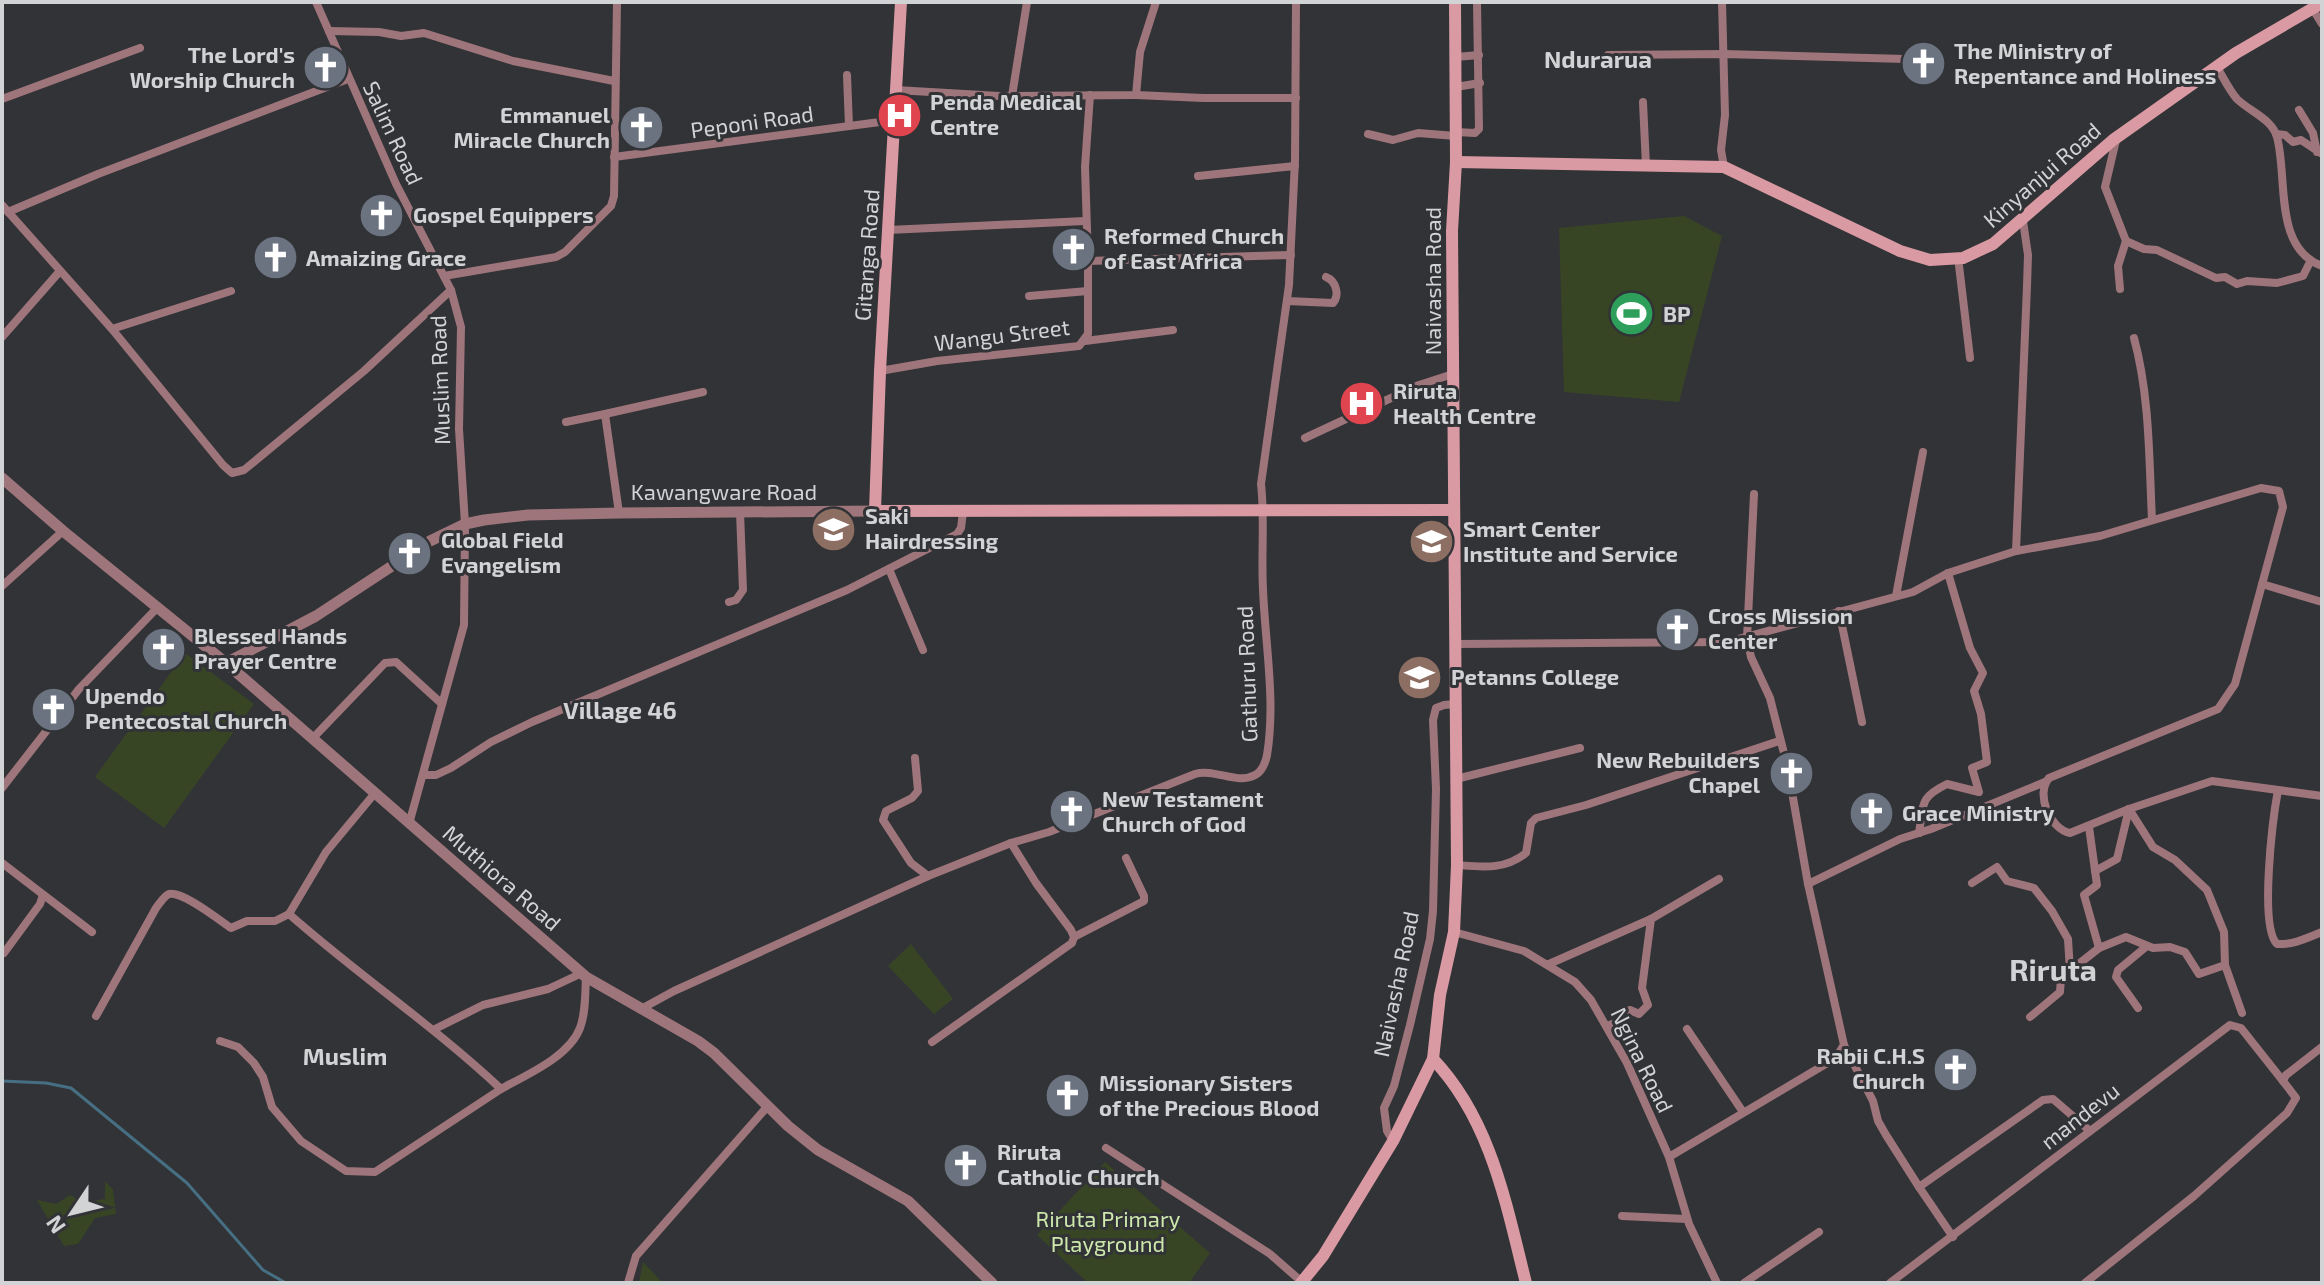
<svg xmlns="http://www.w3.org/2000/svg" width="2324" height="1285" viewBox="0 0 2324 1285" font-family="'Exo 2',sans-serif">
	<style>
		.green { fill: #384525 }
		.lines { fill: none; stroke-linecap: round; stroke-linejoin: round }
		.stream { stroke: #476f83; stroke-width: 3 }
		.minor { stroke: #9e757b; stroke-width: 8 }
		.tertiary { stroke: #9e757b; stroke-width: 11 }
		.secondary { stroke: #da9aa3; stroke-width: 12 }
		.labels { text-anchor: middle; stroke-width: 6; stroke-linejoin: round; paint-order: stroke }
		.poi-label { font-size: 22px; font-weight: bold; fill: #d1d3d4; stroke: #313336; text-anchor: start }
		.street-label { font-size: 22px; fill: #d1d3d4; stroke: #313336 }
		.park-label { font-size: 22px; fill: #cee8ac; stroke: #313336 }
		.neighbourhood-label { font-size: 24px; font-weight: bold; fill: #d1d3d4; stroke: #313336 }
		.district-label { font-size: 30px; font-weight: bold; fill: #d1d3d4; stroke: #313336 }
	</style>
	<rect width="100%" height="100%" fill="#313336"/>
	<g class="green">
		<path d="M1684 216 1722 236 1679 402 1564 392 1559 228Z"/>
		<path d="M185 653 254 704 164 828 95 777Z"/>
		<path d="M911 944 953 999 934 1014 888 966Z"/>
		<path d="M1105 1162 1210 1253 1189 1283H1088L1037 1235Z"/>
		<path d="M105 1181 113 1190 116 1214 95 1218 78 1244 64 1246 37 1200 56 1204 70 1195 83 1202 105 1199Z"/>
		<path d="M643 1262 663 1283H639Z"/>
	</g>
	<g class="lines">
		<path class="stream" d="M2 1081 46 1083 71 1088 187 1183 263 1270 286 1283"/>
		<g class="minor">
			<path d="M316 2 396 184 451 290 461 327 459 429 465 524 464 625 409 824"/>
			<path d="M1722 2 1725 115 1721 150 1724 167"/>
			<path d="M2312 8 2322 24"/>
			<path d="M329 31 379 32 401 36 424 33 513 61 614 81"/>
			<path d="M1608 55 1723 54 1905 59"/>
			<path d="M1456 57 1479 55"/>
			<path d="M2217 67C2223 77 2229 90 2237 99 2249 111 2272 119 2277 137 2288 178 2273 248 2322 266"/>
			<path d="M847 75 849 126"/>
			<path d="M1456 87 1480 83"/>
			<path d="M896 90 999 96 1136 95 1140 52 1156 2"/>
			<path d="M1136 95 1203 98H1296"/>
			<path d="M1012 96 1027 2"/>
			<path d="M2 99 140 48"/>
			<path d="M1643 102 1646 166"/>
			<path d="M2299 110 2313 133 2317 152"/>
			<path d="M1456 132 1475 133 1479 129 1477 2"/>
			<path d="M1368 134 1393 140 1418 133 1456 136"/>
			<path d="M2276 134 2285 135 2293 142 2301 140 2322 154"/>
			<path d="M2116 140 2105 187 2126 241 2118 266 2120 289"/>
			<path d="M614 157 895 120"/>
			<path d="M1198 176 1295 166"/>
			<path d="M2 205 112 329 223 465 232 473 244 470 364 371 451 290"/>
			<path d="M8 212 98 174 348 79"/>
			<path d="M888 230 1085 221"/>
			<path d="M2126 241 2144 249 2157 250 2216 278 2225 277 2237 284 2247 281 2277 283 2303 276 2310 262"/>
			<path d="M1958 257 1970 358"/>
			<path d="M1088 261 1085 167 1090 95"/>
			<path d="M444 276 556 257 565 252 611 206 614 196 617 2"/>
			<path d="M1029 296 1088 291"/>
			<path d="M1287 301 1333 303C1340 295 1336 281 1326 277"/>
			<path d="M112 329 231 291"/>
			<path d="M2 337 60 271"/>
			<path d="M2134 338C2150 397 2149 460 2152 520"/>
			<path d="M1085 341 1173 330"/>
			<path d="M880 371 937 361 1079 346 1088 334V261L1291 255"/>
			<path d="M605 414 703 392"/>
			<path d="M566 422 605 414 619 513"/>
			<path d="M1305 438 1419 385 1453 374"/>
			<path d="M2016 551 2027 286 2028 255 2023 221"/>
			<path d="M889 569 923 650"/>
			<path d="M2262 584 2322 602"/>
			<path d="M2 586 63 531"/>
			<path d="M1896 596 1923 452"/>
			<path d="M729 602 736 600 743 590 740 512"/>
			<path d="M1839 611 1862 722"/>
			<path d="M1457 644 1727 642 1913 592 1948 573 2016 551 2100 536 2261 488 2279 491 2283 507 2235 684 2218 709 2049 778C2035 794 2050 829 2070 833L2129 809 2212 781 2322 796"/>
			<path d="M313 738 385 663 396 662 442 704"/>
			<path d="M915 758 918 791 912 798 886 811 883 820 911 863 928 876"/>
			<path d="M423 775H436L451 768 491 742 532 722 847 590 957 534 961 528 963 512"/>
			<path d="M1456 779 1580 748"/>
			<path d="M2 788 79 689 158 607"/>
			<path d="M2278 790C2273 817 2259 926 2277 944 2293 945 2307 938 2322 932"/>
			<path d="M2129 809 2153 847 2175 860 2207 890 2224 932 2225 965"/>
			<path d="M1919 833C1924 803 1919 798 1947 784L1979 792 1972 768 1987 762 1981 714 1974 691 1983 673 1970 648 1948 573"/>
			<path d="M2 863 92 932"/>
			<path d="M1457 865C1483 867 1505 870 1526 853L1531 823 1536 818 1586 805 1779 741"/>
			<path d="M2095 871 2117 859 2129 809"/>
			<path d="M1972 883 1997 867 2007 881 2034 888 2052 911 2068 939 2070 971"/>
			<path d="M1808 884 1900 839 1931 829 2045 782"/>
			<path d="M289 914C358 975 434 1026 501 1089 526 1075 569 1057 580 1028 586 1012 585 993 586 977"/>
			<path d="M1454 932 1524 951 1575 982 1591 1000 1627 1063 1669 1157 1689 1224 1717 1283"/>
			<path d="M1074 937 1144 901V896L1126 858"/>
			<path d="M2099 948 2126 937 2153 948 2170 947 2185 952 2199 974 2225 965 2242 1013"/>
			<path d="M4 953 40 904 43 895"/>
			<path d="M1549 964 1651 919 1719 879"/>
			<path d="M2138 1008 2116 977 2118 970 2147 946"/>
			<path d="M641 1009 674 991 928 876 1011 843 1049 832 1195 774C1214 768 1237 785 1255 775 1262 772 1266 761 1267 755 1276 701 1265 643 1263 589 1261 554 1265 519 1261 484L1289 285 1295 160 1296 2"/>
			<path d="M96 1016 156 908C160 903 164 896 169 894 183 891 219 920 231 928L247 921H275L289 914 326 852 375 793"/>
			<path d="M2030 1017 2060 992 2061 978 2099 948 2084 895 2097 885 2089 827"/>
			<path d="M1607 1026 1620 1021 1619 1015 1630 1010 1639 1014 1648 1005 1642 988 1651 919"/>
			<path d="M435 1029 483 1005 548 989 582 973"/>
			<path d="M1687 1029 1743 1112"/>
			<path d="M220 1041 238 1047 254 1063 263 1077 272 1107 301 1141 346 1171 375 1172 501 1089"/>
			<path d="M932 1042 1072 943 1074 937 1071 930 1036 883 1011 843"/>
			<path d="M1844 1045 1873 1101 1878 1121 1886 1135 1919 1187 2043 1100 2053 1099 2090 1131"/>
			<path d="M1393 1141 1387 1131 1384 1108 1394 1086 1410 1025 1430 939 1433 911 1436 789 1433 720 1436 708 1444 705 1456 704"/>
			<path d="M1106 1148 1270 1254 1302 1282"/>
			<path d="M1669 1157 1829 1062 1837 1056 1844 1045 1808 884 1788 769 1770 698 1751 657 1747 638 1754 494"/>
			<path d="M1919 1187 1953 1237"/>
			<path d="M1622 1216 1687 1219"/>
			<path d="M628 1283 636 1256 767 1107"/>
			<path d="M1744 1283 1819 1232"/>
			<path d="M1890 1283 2230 1025 2241 1028 2283 1081"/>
			<path d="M2085 1283 2194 1196 2287 1113 2296 1098 2283 1081 2286 1075 2322 1047"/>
		</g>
		<g class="tertiary">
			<path d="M2 478 63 531 226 663 586 977 698 1041 714 1053 788 1126 818 1150 908 1201 992 1283"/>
			<path d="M226 663 316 616 430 541 465 524 484 520 528 515 619 513 875 511"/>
		</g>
		<g class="secondary">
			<path d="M901 2 880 371 875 511 1454 510"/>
			<path d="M1456 162 1724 167 1900 251 1930 260 1963 258 1993 244 2113 140 2236 53 2322 3"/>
			<path d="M1433 1059C1491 1120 1506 1204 1526 1283"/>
			<path d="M1301 1283 1323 1256 1393 1141 1433 1059 1440 995 1454 932 1457 865 1452 231 1456 162 1455 2"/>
		</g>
	</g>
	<defs>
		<symbol id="church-disc" viewBox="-11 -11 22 22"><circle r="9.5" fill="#6b7280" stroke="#313336"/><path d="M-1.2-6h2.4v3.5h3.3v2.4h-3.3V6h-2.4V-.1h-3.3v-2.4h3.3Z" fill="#fff"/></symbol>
		<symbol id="hospital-disc" viewBox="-11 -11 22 22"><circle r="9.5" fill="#e0444e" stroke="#313336"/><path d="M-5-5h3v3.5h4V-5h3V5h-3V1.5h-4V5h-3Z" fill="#fff"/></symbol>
		<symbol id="stadium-disc" viewBox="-11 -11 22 22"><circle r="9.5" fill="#2e9e5b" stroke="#313336"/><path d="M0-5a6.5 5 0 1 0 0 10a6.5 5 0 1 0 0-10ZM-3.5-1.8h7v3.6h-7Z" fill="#fff"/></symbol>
		<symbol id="university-disc" viewBox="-11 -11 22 22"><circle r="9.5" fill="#8d6e63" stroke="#313336"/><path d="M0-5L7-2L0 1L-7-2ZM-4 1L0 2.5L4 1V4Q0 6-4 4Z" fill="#fff"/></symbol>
	</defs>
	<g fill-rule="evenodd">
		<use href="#church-disc" x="1898" y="38" width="51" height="51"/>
		<use href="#church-disc" x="300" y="42" width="51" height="51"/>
		<use href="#hospital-disc" x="874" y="90" width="51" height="51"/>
		<use href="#church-disc" x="616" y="102" width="51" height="51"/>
		<use href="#church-disc" x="356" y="190" width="51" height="51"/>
		<use href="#church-disc" x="1048" y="224" width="51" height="51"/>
		<use href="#church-disc" x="250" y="232" width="51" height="51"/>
		<use href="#stadium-disc" x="1606" y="288" width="51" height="51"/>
		<use href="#hospital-disc" x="1336" y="378" width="51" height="51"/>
		<use href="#university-disc" x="808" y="504" width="51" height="51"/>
		<use href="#university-disc" x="1406" y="516" width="51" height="51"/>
		<use href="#church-disc" x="384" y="528" width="51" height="51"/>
		<use href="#church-disc" x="1652" y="604" width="51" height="51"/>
		<use href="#church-disc" x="138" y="624" width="51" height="51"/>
		<use href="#university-disc" x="1394" y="652" width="51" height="51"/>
		<use href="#church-disc" x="28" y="684" width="51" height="51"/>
		<use href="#church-disc" x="1766" y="748" width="51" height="51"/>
		<use href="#church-disc" x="1046" y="786" width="51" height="51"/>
		<use href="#church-disc" x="1846" y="788" width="51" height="51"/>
		<use href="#church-disc" x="1930" y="1044" width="51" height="51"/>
		<use href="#church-disc" x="1042" y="1070" width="51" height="51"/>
		<use href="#church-disc" x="940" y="1140" width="51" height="51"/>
	</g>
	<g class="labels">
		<g class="poi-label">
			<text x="1954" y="59">The Ministry of<tspan x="1954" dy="25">Repentance and Holiness</tspan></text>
			<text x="295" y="63" text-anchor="end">The Lord's<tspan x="295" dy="25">Worship Church</tspan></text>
			<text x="930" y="110">Penda Medical<tspan x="930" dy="25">Centre</tspan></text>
			<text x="610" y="123" text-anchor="end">Emmanuel<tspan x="610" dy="25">Miracle Church</tspan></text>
			<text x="413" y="223">Gospel Equippers</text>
			<text x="1104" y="244">Reformed Church<tspan x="1104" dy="25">of East Africa</tspan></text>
			<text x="306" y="266">Amaizing Grace</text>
			<text x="1663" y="322">BP</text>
			<text x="1393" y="399">Riruta<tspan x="1393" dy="25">Health Centre</tspan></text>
			<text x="865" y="524">Saki<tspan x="865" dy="25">Hairdressing</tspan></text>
			<text x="1463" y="537">Smart Center<tspan x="1463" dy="25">Institute and Service</tspan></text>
			<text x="441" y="548">Global Field<tspan x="441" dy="25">Evangelism</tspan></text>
			<text x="1708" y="624">Cross Mission<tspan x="1708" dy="25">Center</tspan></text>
			<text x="194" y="644">Blessed Hands<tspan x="194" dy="25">Prayer Centre</tspan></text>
			<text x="1451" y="685">Petanns College</text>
			<text x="85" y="704">Upendo<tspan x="85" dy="25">Pentecostal Church</tspan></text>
			<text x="1760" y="768" text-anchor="end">New Rebuilders<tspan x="1760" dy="25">Chapel</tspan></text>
			<text x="1102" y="807">New Testament<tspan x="1102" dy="25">Church of God</tspan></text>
			<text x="1902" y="821">Grace Ministry</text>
			<text x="1925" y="1064" text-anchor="end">Rabii C.H.S<tspan x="1925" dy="25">Church</tspan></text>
			<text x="1099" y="1091">Missionary Sisters<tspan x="1099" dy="25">of the Precious Blood</tspan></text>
			<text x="997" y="1160">Riruta<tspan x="997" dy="25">Catholic Church</tspan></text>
		</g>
		<g class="street-label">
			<text transform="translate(752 122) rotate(-8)" y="8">Peponi Road</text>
			<text transform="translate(393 133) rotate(65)" y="8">Salim Road</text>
			<text transform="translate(2042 175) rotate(-41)" y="8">Kinyanjui Road</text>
			<text transform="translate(867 255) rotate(-86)" y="8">Gitanga Road</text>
			<text transform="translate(1433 281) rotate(-90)" y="8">Naivasha Road</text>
			<text transform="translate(1002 335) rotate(-7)" y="8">Wangu Street</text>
			<text transform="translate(440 380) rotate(-92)" y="8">Muslim Road</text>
			<text x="724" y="500">Kawangware Road</text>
			<text transform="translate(1247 674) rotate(-92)" y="8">Gathuru Road</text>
			<text transform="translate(502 878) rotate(41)" y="8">Muthiora Road</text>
			<text transform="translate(1396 984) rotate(-78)" y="8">Naivasha Road</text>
			<text transform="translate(1642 1060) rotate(64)" y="8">Ngina Road</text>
			<text transform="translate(2080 1116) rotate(-38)" y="8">mandevu</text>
		</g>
		<g class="park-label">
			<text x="1108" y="1227">Riruta Primary<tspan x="1108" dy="25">Playground</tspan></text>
		</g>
		<g class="neighbourhood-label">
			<text x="1598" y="68">Ndurarua</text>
			<text x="620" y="719">Village 46</text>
			<text x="345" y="1065">Muslim</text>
		</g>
		<g class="district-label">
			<text x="2053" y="981">Riruta</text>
		</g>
	</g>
	<rect width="2324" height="1285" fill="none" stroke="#d1d3d4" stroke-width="8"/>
	<g transform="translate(72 1213) rotate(235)" stroke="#313336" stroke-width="6" paint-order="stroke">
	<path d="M0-6L14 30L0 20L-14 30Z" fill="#d1d3d4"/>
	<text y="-12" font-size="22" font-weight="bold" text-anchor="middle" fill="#d1d3d4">N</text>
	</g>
</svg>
